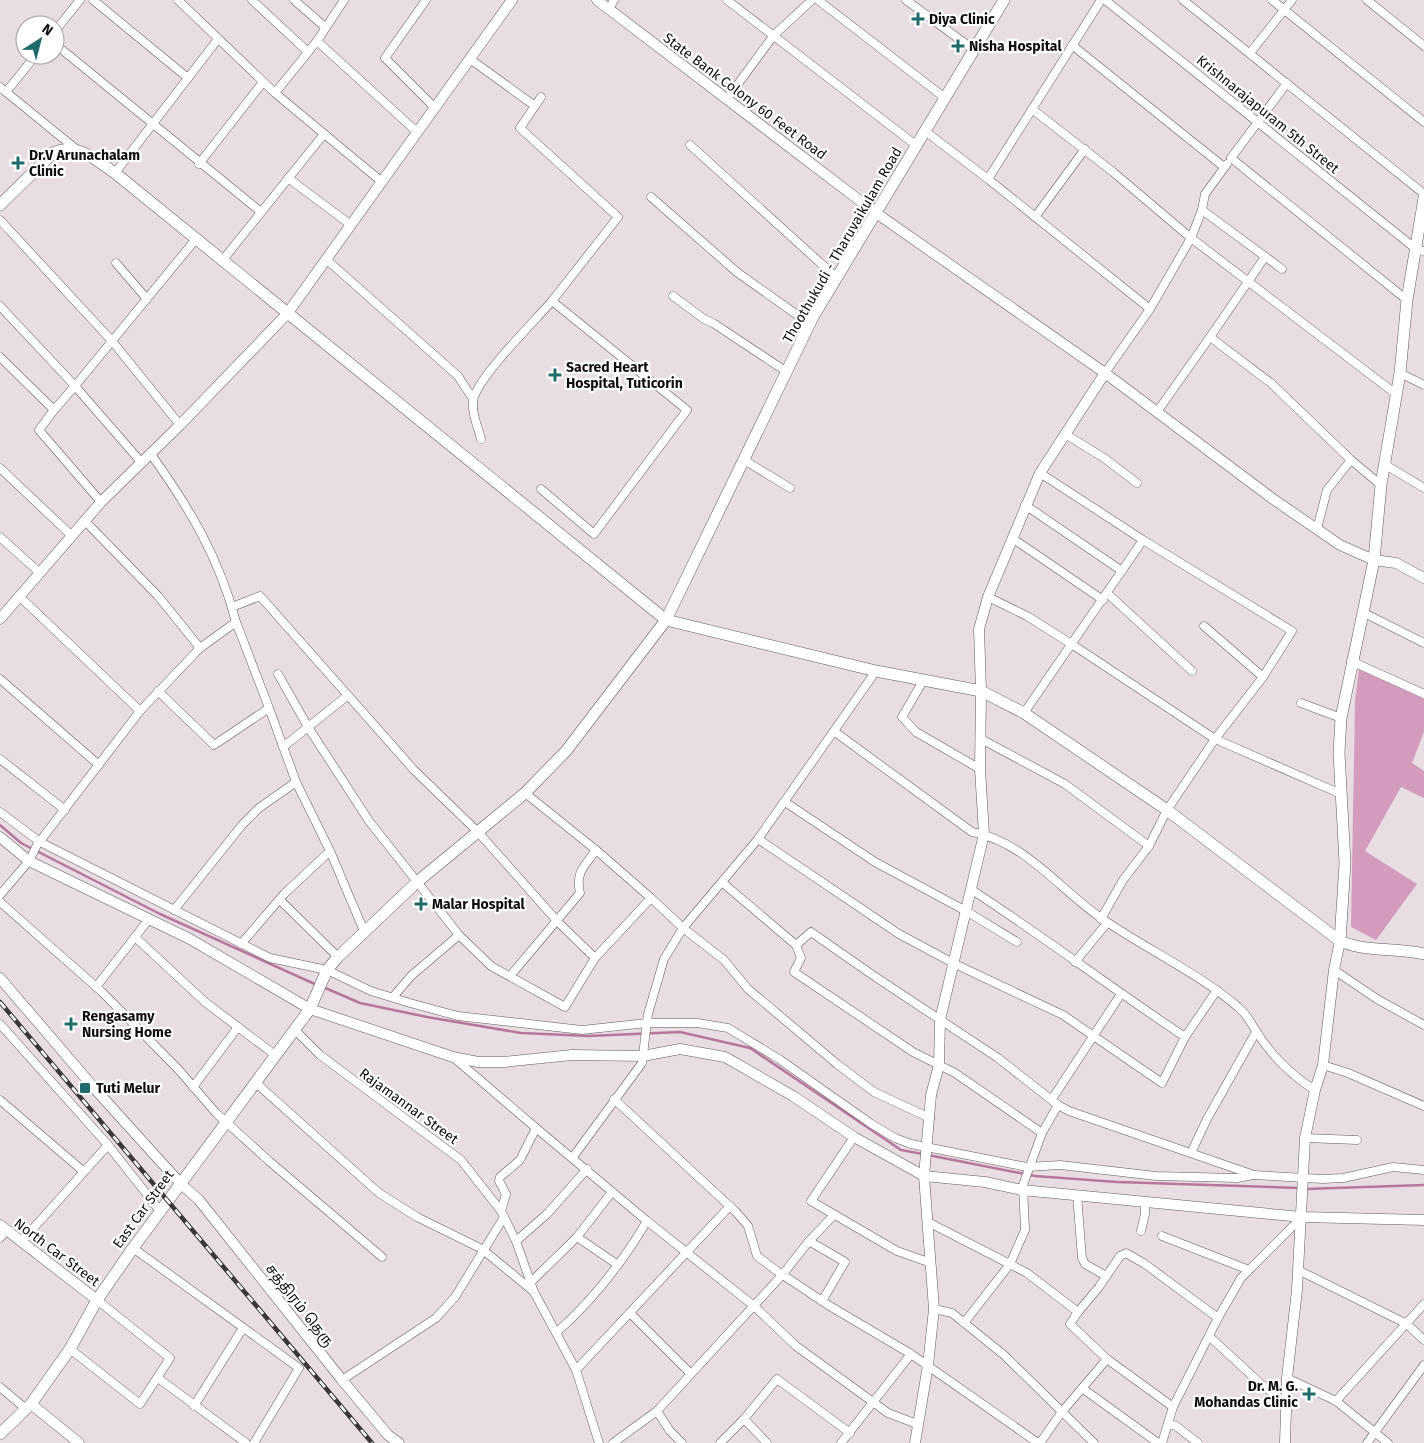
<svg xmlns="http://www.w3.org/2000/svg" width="1424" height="1443" viewBox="0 0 1424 1443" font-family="'Fira Sans','Noto Sans Tamil',sans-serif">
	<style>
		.green { fill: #d39cbc }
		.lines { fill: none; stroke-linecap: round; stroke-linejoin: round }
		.stream { stroke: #b7769c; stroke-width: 2.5 }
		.minor-casing { stroke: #61595e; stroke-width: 9 }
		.tertiary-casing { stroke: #61595e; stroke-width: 11 }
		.secondary-casing { stroke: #61595e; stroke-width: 12 }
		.minor { stroke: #fff; stroke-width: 8 }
		.tertiary { stroke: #fff; stroke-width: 10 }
		.secondary { stroke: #fff; stroke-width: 11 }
		.rail-casing { stroke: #3b3739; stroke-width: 4.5 }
		.rail { stroke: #fff; stroke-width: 2.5; stroke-dasharray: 8; stroke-linecap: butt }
		.poi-dot { fill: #1e6b69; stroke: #fff; stroke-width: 2 }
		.labels { text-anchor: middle; stroke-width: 4.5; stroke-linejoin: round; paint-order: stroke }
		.poi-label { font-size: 14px; font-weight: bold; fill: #100d0f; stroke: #fff; text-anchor: start }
		.street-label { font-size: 14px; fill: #100d0f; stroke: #fff }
	</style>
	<rect width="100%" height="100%" fill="#e7dde2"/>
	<path class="green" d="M1359 669 1424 699V732L1412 763 1424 771V798L1401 787 1365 851 1417 884 1376 940 1351 927 1355 701Z"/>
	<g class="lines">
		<g class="stream">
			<path d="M0 825 21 843 160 914 317 985"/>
			<path d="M323 987 360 1003 427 1017 521 1033 589 1036 680 1032 750 1048 901 1150 923 1154"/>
			<path d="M928 1155 1035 1176 1117 1182 1300 1188"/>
			<path d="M1306 1189 1424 1185"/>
		</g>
		<defs>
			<g id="minor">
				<path d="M93 0 188 78"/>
				<path d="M178 0 275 93 382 182"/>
				<path d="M252 0 308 52"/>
				<path d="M294 0 325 27"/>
				<path d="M344 0 317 41 417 132"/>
				<path d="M426 0 385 58 435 108"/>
				<path d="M727 0 917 146"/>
				<path d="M818 0 945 98"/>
				<path d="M906 0 974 50"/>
				<path d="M1105 0 1416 249 1424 251"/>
				<path d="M1183 0 1424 194"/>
				<path d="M1272 0 1424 122"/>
				<path d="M1367 0 1424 46"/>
				<path d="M609 9 614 0"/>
				<path d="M55 31 80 0"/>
				<path d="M55 44 261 212"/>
				<path d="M1072 45 1224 167"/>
				<path d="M1250 53 1292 0"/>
				<path d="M470 59 535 106"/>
				<path d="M1287 83 1231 158 1407 300"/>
				<path d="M0 87 6 92 36 55"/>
				<path d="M6 92 76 149"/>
				<path d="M275 93 317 41"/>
				<path d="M541 97 520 128 618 217 552 301"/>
				<path d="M727 99 774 35 812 0"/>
				<path d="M1032 109 1113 172 1191 238 1150 309 1105 373"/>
				<path d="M925 131 988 179 1150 309"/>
				<path d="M690 145 837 278"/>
				<path d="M199 164 263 82"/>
				<path d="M1227 164 1205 194 1202 210 1282 269"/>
				<path d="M115 173 218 39"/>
				<path d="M288 178 351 225"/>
				<path d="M988 179 1101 0"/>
				<path d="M651 197 738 273 810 324"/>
				<path d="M1202 210 1191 238 1396 394"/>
				<path d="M1035 217 1085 149"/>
				<path d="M0 220 112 341 196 239"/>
				<path d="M327 260 458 376 473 399"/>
				<path d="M222 261 324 134"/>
				<path d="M116 263 147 299"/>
				<path d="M673 296 704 319 713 323 787 372"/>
				<path d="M0 306 75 386 112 341 180 425"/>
				<path d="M1210 337 1265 257"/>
				<path d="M0 357 54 410 75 386 141 462"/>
				<path d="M1400 373 1424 385"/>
				<path d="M54 410 39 430 101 502"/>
				<path d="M1157 412 1210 337 1272 384 1351 460 1381 485"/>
				<path d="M1065 434 1104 458 1137 483"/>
				<path d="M481 439C478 427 470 410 474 397 482 373 533 323 552 301L687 410 594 534 541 489"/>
				<path d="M744 460 790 488"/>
				<path d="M1384 464 1424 488"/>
				<path d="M0 468 72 536"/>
				<path d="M1025 505 1122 571"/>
				<path d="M85 521 158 596 200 648"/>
				<path d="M1317 529 1327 490 1351 460"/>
				<path d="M0 537 40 573"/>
				<path d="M1012 538 1103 600"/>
				<path d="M1143 540 1292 631 1263 677 1215 739 1341 794"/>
				<path d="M1107 593 1192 671"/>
				<path d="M19 596 140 711 200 648 236 622C219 557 189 507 150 453"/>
				<path d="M988 597 1027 616 1073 645 1215 739 1167 810 1149 846 1123 880 1101 919"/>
				<path d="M232 607 260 596 414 770 478 832 558 922 595 958 565 1007 491 966 459 935 369 821 308 727 278 674"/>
				<path d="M1362 612 1424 643"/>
				<path d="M1204 626 1263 677"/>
				<path d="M1351 661 1424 694"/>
				<path d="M0 679 99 765"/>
				<path d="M923 681 902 717 916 732 980 769"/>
				<path d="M158 691 214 745 269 708 236 622"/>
				<path d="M1301 703 1341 718"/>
				<path d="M269 708 296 782 330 851 364 931"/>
				<path d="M1024 713 1143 540 1040 473"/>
				<path d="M835 732 972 832C1027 842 1062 893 1107 922 1150 951 1198 973 1238 1007 1247 1014 1250 1022 1256 1031 1270 1054 1292 1076 1315 1090"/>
				<path d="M981 739 1065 784 1149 846"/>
				<path d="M283 747 347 696"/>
				<path d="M0 759 65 810"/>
				<path d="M525 793 596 850 651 898 595 958"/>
				<path d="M785 802 875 862 966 911 1017 942"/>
				<path d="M0 812 40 842 270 958 327 970 371 991 410 1003 458 1016 582 1030 647 1023H697L728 1028 779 1059 870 1123 895 1138 911 1144 1027 1167 1060 1165 1156 1176 1237 1178 1254 1175"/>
				<path d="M758 839 899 934 955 964 1063 1015 1162 1083 1185 1037 1217 990"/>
				<path d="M723 883 796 945 811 932 874 976 998 1058 1058 1105 1069 1111 1254 1175 1323 1179 1343 1178 1393 1167 1424 1170"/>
				<path d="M972 890C1044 937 1113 989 1185 1037"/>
				<path d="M0 895 29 861 37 845 140 711"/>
				<path d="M651 898 683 928 758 839 876 671"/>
				<path d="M281 901 338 957"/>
				<path d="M0 902 102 992 178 1069 216 1113 269 1161 382 1257"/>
				<path d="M174 910 242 825 259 808 296 782"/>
				<path d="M135 937 205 1002 275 1055"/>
				<path d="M241 944 284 894 330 851"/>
				<path d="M796 945 801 958 794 972 913 1052 955 1073 1042 1133 1023 1185 1025 1230 1010 1264 964 1323"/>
				<path d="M1075 962 1107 923"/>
				<path d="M1334 970 1377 999 1424 1025"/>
				<path d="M510 976 580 893C575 872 585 866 596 850"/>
				<path d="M96 987 149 919"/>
				<path d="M393 997 411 976 459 935"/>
				<path d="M0 1024 108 1145 160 1211"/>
				<path d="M294 1029 320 1055 461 1160 501 1211"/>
				<path d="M453 1057 536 1128 520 1160 500 1177 499 1181 506 1194 501 1211 516 1241 534 1292 576 1370 599 1443"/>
				<path d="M1323 1065 1348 1073 1424 1106"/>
				<path d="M255 1082 379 1193 417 1217 482 1249 533 1291"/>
				<path d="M193 1087 238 1027"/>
				<path d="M614 1099 736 1212 748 1226 757 1256 777 1271 828 1305 911 1354 1038 1443"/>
				<path d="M1052 1099 1121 994"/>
				<path d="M0 1100 83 1171"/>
				<path d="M536 1128 647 1221 754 1306 796 1346 888 1413 917 1424"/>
				<path d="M1042 1133 1058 1105"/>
				<path d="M854 1137 811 1201 897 1251 931 1263"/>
				<path d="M1305 1138 1357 1140"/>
				<path d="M1191 1153 1207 1119 1256 1032"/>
				<path d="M573 1157 642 1063 648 1014 664 959 683 928 724 960 748 989 837 1064 874 1092 930 1118"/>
				<path d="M1077 1195 1082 1258 1085 1264 1106 1276"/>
				<path d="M928 1222 1027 1273 1078 1312 1070 1324 1107 1359 1173 1407"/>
				<path d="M1141 1231 1145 1214V1202"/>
				<path d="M1162 1236 1249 1270"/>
				<path d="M577 1237 618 1265"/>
				<path d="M0 1238 6 1231"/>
				<path d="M516 1241 547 1214 587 1169"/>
				<path d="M809 1241 845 1262 822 1301"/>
				<path d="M21 1242 108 1145"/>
				<path d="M133 1248 299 1368 254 1443"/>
				<path d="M1298 1270 1407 1324 1424 1340"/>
				<path d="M531 1282 577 1237 612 1192"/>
				<path d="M934 1309 952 1313 1004 1355 1094 1443"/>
				<path d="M1078 1312 1099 1287 1120 1256 1126 1253 1145 1264 1218 1318"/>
				<path d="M631 1314 691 1374"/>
				<path d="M557 1332C593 1300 622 1263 647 1221"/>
				<path d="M1210 1337 1262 1385 1286 1403"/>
				<path d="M70 1349 140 1404 170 1358 97 1300"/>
				<path d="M576 1370 730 1206"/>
				<path d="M158 1378 246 1443"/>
				<path d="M1287 1378 1336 1401 1388 1443"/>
				<path d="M342 1380 436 1318 455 1297 504 1217"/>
				<path d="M0 1387 26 1409"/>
				<path d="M1082 1388 1158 1443"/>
				<path d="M1336 1401 1424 1304"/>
				<path d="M194 1406 243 1328"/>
				<path d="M657 1411 670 1431 682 1443"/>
				<path d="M744 1419 767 1443"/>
				<path d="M1168 1424 1176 1426 1198 1443"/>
				<path d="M613 1443 657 1411 783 1274 809 1241 833 1216"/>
				<path d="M720 1443 744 1419 777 1379 850 1433"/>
				<path d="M841 1443 911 1354"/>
				<path d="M1040 1443 1061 1413 1107 1359"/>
				<path d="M1162 1443 1173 1407 1218 1318 1241 1278 1302 1217"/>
				<path d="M1367 1443 1424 1365"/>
			</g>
			<g id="tertiary">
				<path d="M597 0 876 213 1105 373 1273 499 1340 545 1374 560 1396 563 1424 578"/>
				<path d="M0 619 101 502 180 425 287 314 512 0"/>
				<path d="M0 837 29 861 190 939 310 1009 453 1057 478 1062H504L572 1055 643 1056 680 1049 725 1057 793 1096 854 1137 924 1176 985 1182 1022 1190 1302 1217 1424 1220"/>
				<path d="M0 978 95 1089 180 1183 199 1200 342 1380 388 1435 399 1443"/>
				<path d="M0 1225 97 1300"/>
				<path d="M31 1404 79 1443"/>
				<path d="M915 1443 928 1365 934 1309 924 1176 931 1095 939 1065 940 1020 984 834 980 769 981 691 979 629 988 597 1040 473 1105 373"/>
				<path d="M1285 1443 1287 1378 1297 1290 1305 1138 1315 1090 1323 1065 1334 970 1340 941"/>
			</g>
			<g id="secondary">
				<path d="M0 205 53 153C77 142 95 159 115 173L666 620 876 671 981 691 1024 713 1167 810 1340 941C1368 953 1396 947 1424 954"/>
				<path d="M1340 941 1345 863 1339 753 1341 718 1374 560 1381 485 1400 373 1407 300 1424 198"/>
				<path d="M0 1434 31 1404 70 1349 97 1300 133 1248 310 1009 327 970 338 957 417 882 525 793 566 751 666 620 813 317 1004 0"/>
			</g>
		</defs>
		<use href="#minor" class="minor-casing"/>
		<use href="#tertiary" class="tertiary-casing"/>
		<use href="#secondary" class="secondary-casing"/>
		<use href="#minor" class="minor"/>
		<use href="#tertiary" class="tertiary"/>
		<use href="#secondary" class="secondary"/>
		<defs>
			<path id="rail" d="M0 1002 372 1443"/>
		</defs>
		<use href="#rail" class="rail-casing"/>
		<use href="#rail" class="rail"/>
	</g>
	<g class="poi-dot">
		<path d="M915.5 11.5h5v5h5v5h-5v5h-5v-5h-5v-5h5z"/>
		<path d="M955.5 38.5h5v5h5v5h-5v5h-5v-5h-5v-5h5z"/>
		<path d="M15.5 155.5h5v5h5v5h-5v5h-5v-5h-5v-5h5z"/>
		<path d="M552.5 367.5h5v5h5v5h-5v5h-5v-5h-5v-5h5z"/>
		<path d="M418.5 896.5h5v5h5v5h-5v5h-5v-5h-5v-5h5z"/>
		<path d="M68.5 1016.5h5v5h5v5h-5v5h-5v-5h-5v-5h5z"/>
		<rect x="79" y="1082" width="12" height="12" rx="2.5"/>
		<path d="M1306.5 1386.5h5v5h5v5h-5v5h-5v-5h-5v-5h5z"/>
	</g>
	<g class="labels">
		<g class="poi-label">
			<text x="929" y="24">Diya Clinic</text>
			<text x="969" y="51">Nisha Hospital</text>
			<text x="29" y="160">Dr.V Arunachalam<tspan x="29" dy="16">Clinic</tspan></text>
			<text x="566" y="372">Sacred Heart<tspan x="566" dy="16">Hospital, Tuticorin</tspan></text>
			<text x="432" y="909">Malar Hospital</text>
			<text x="82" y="1021">Rengasamy<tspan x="82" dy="16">Nursing Home</tspan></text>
			<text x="96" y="1093">Tuti Melur</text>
			<text x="1298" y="1391" text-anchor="end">Dr. M. G.<tspan x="1298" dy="16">Mohandas Clinic</tspan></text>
		</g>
		<g class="street-label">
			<text transform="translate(745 96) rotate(37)" y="5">State Bank Colony 60 Feet Road</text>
			<text transform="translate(1268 114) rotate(39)" y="5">Krishnarajapuram 5th Street</text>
			<text transform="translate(842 245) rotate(-60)" y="5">Thoothukudi - Tharuvaikulam Road</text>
			<text transform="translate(409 1106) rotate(36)" y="5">Rajamannar Street</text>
			<text transform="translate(143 1209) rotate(-54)" y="5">East Car Street</text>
			<text transform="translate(57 1252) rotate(37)" y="5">North Car Street</text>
			<text transform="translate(300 1305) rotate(52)" y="5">சத்திரம் தெரு</text>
		</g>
	</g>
	<g transform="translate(40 40) rotate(36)"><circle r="24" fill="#ffffff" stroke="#9f9e9f"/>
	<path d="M0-4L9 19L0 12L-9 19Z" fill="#1e6b69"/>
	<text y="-8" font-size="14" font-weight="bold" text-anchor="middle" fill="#100d0f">N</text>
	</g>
</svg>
